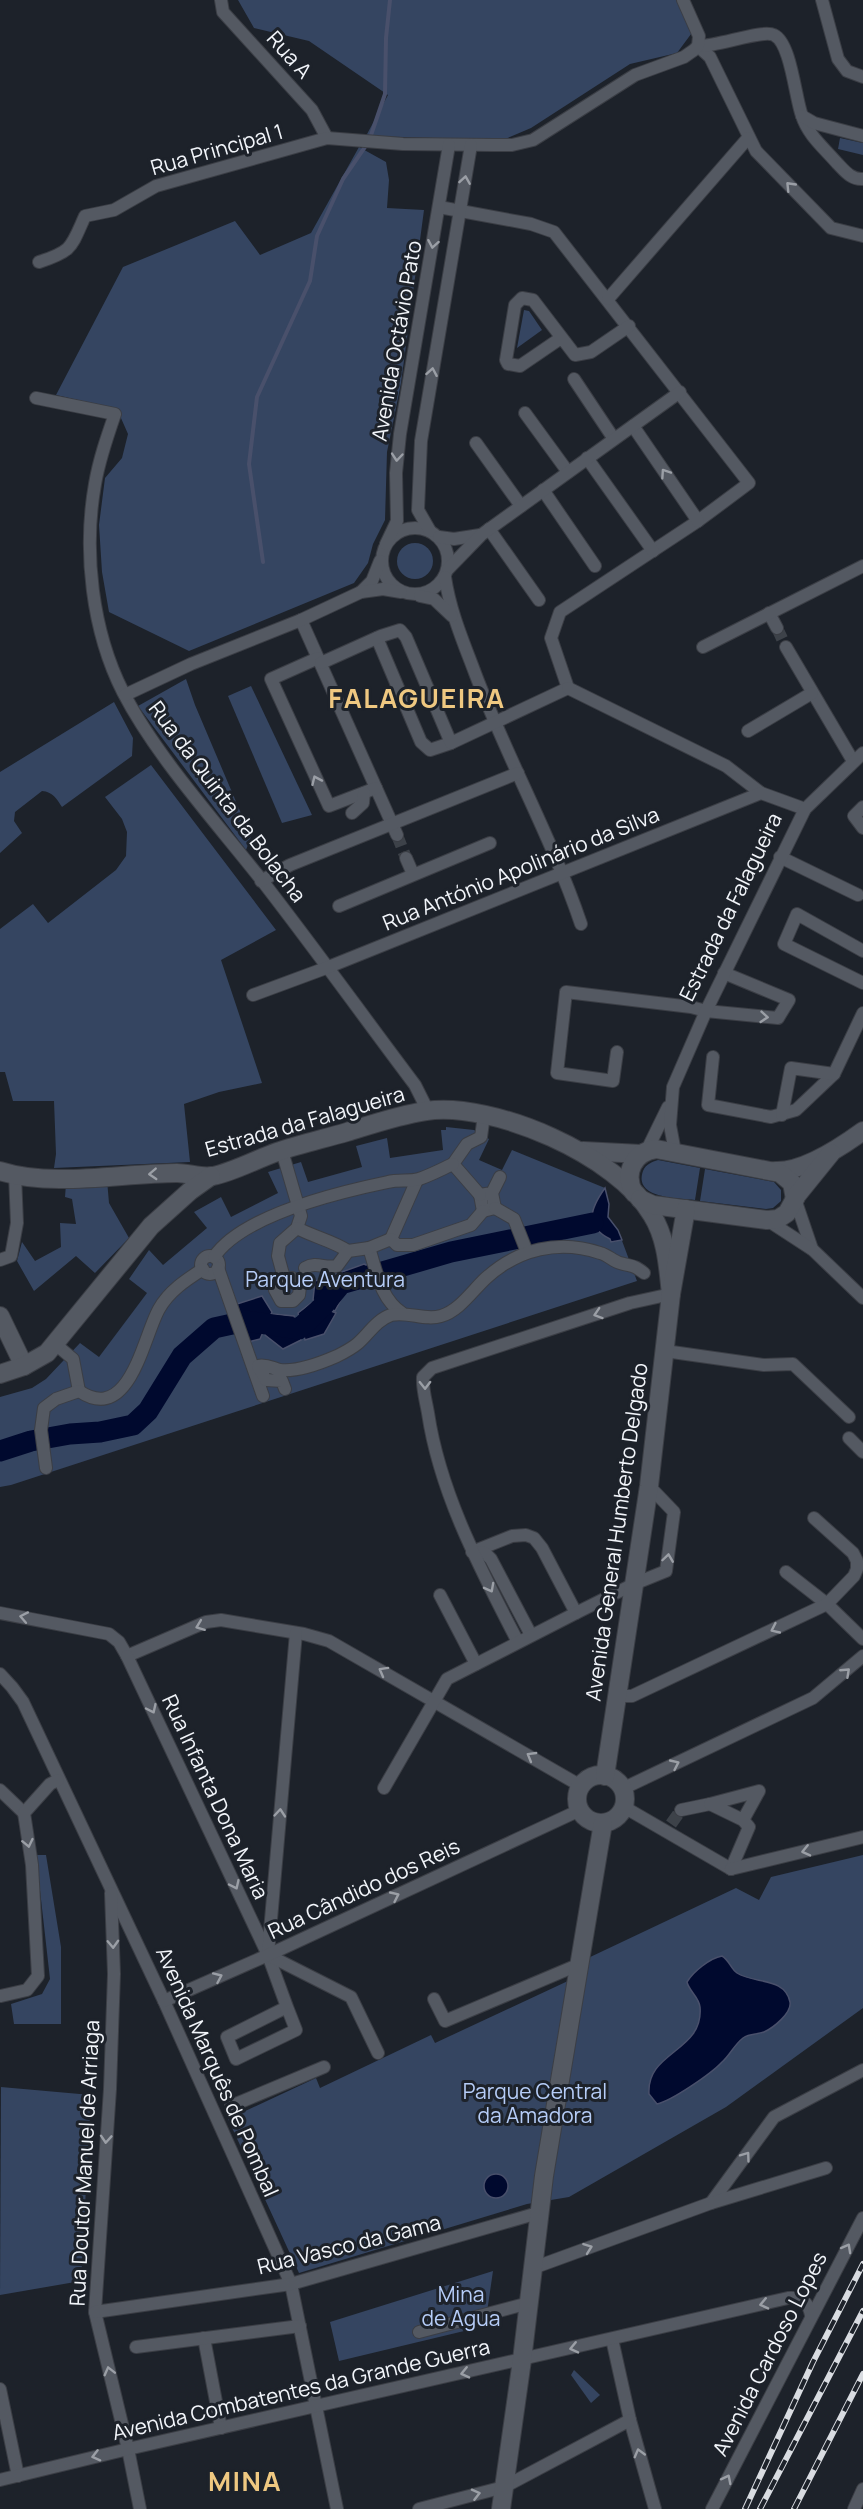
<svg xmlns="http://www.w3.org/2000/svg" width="863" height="2509" viewBox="0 0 863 2509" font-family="Manrope,sans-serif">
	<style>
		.green { fill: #354561 }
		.water { fill: #00092e; stroke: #49506b; stroke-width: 1.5 }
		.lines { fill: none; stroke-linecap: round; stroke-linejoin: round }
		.stream { stroke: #49506b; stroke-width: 4 }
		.river { stroke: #00092e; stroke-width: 21 }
		.street-tunnel { stroke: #3d4249; stroke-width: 12; stroke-dasharray: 12 6; stroke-linecap: butt }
		.street-casing { stroke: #3b3e45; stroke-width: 14 }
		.secondary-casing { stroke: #3b3e45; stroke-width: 20 }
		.street { stroke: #545962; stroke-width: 12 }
		.secondary { stroke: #545962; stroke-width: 18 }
		.rail-casing { stroke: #d9dce1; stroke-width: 6 }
		.rail { stroke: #1d222a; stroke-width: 4; stroke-dasharray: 11; stroke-linecap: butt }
		.oneway { stroke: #9b9fa6 }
		.labels { text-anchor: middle; stroke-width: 6; stroke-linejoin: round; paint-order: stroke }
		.street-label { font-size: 21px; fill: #f2f5fa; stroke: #1d222a }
		.park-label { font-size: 21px; fill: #b6cdf8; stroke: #1d222a }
		.district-label { font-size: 27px; font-weight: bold; letter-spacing: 1.5px; fill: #efc881; stroke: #1d222a }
	</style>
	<rect width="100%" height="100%" fill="#1d222a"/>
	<g class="green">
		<path d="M238 0H679L694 30 677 53 630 64 531 128 503 140 366 136 388 95 309 41 254 28Z"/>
		<path d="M840 138 863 143V155L838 149Z"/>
		<path d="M359 147 386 162 389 180 387 208 424 210 401 383 387 452 385 520 373 544 368 563 354 583 189 651 109 612 102 572 99 525 105 478 122 458 128 434 117 409 56 395 123 267 235 221 260 255 311 233Z"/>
		<path d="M524 310 529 311 542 330 517 348Z"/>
		<circle cx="415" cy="561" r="18"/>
		<path d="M186 679 195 705 251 837 246 850 138 706Z"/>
		<path d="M251 686 312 815 282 823 228 696Z"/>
		<path d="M114 702 133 738 132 756 62 807C56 798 53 792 42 791L15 812 14 821 22 833 0 853V772Z"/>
		<path d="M151 765 276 930 221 960 262 1083 219 1092 184 1104 190 1162 54 1168 56 1154 54 1101H13L5 1072H0V929L33 904 48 923 116 870 126 856 127 832 122 819 105 797Z"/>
		<path d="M446 1127 474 1130 489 1139 479 1160 502 1170 512 1150 605 1188 609 1204 608 1217 618 1230 637 1281 11 1485 0 1487V1397L32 1388 46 1379 80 1343 99 1357 147 1293 129 1279 149 1250 163 1265 207 1228 194 1212 221 1197 231 1217 278 1193 268 1172 301 1162 308 1182 362 1167 356 1146 387 1138 390 1158 443 1150 441 1130H446Z"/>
		<path d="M658 1160 700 1168 695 1200C679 1198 633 1199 643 1171 646 1164 652 1162 658 1160Z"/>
		<path d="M705 1169 774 1182 781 1190V1201L773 1208 766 1209 700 1201Z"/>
		<path d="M107 1180 109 1203 129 1238 95 1273 76 1256 34 1291 17 1261 22 1242 35 1261 61 1247 60 1223 76 1224 72 1199 65 1197 66 1184Z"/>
		<path d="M36 1855H46L61 1947V2024H14L11 2004 42 1994 50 1979Z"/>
		<path d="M863 1855V2008L726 2107 569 2197 527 2204 299 2273 228 2119 316 2078 320 2088 431 2035 435 2043 585 1973 586 1959 736 1888 759 1900 771 1877Z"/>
		<path d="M1 2087 91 2095 81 2281 0 2295Z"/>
		<path d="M493 2271 485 2326 339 2361 330 2322Z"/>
		<path d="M574 2370 600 2395 591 2403 571 2375Z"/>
	</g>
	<g class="water">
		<path d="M605 1188 609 1204 608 1217 618 1230 622 1240 611 1242 610 1239C584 1226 590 1209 605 1188Z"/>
		<path d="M364 1264 370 1267 373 1280 369 1284 347 1292 342 1272Z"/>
		<path d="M337 1274 344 1294 335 1311 313 1300 315 1281Z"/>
		<path d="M262 1296 272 1312 260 1339 248 1342 237 1304Z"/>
		<path d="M311 1303 336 1313 324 1334 305 1340 298 1313Z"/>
		<path d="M273 1314 294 1316 301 1340 283 1349 265 1335Z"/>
		<path d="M722 1956C729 1960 731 1969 737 1973 754 1984 785 1977 790 2002 792 2013 773 2028 764 2032 757 2035 750 2033 743 2038 734 2045 730 2055 722 2062 711 2074 671 2101 657 2104L649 2094C646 2051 704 2052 700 2007 699 1997 689 1991 687 1982 693 1972 710 1958 722 1956Z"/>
		<circle cx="496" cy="2186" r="12"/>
	</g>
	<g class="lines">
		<path class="stream" d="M263 562 249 464 257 397 310 281 317 236 343 179 369 141 385 94 386 38 390 0"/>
		<path class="river" d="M0 1451 31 1441 70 1434 100 1432 133 1425 148 1411 182 1356 214 1328 246 1321 299 1329 322 1307 341 1284 451 1252 593 1223"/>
		<g class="street-tunnel">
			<path d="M777 628 786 647"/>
			<path d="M397 835 406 858"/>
			<path d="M671 1824 681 1810"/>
		</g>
		<defs>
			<g id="street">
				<path d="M221 0 223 12 312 110 327 138"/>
				<path d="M822 0 838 59 847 71 863 77"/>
				<path d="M698 46 710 57 756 151 831 228 863 236"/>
				<path d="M698 46C717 47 762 29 774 35 791 43 795 97 802 116 808 135 824 148 837 163 844 170 851 180 863 179"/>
				<path d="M802 116 814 123 863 136"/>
				<path d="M439 207 531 224 554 232 749 483 698 521 560 612 551 638 568 688"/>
				<path d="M39 262C73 251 71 247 85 216L114 210 156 186 327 138 403 144 493 145H512L533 140 635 75 684 57 694 50 698 46 699 36 683 0"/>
				<path d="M608 299 748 138"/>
				<path d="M561 338 520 366 508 364 506 360 515 305 522 298 533 300 575 355 591 352 629 326"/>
				<path d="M574 379 614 439"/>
				<path d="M36 398 115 414C107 437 99 460 95 484 83 551 92 631 123 692 156 756 215 821 260 878 313 946 363 1016 415 1085L428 1111"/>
				<path d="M525 413 568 472"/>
				<path d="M633 426 698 521"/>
				<path d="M476 443 521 506"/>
				<path d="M587 458 653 551"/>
				<path d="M543 490 595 566"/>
				<circle cx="415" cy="561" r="33"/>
				<path d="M489 529 539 600"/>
				<path d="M430 531 418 510 421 441 471 145"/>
				<path d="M439 537 454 539 480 535"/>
				<path d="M386 544 397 521 396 473 400 434 449 145"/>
				<path d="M448 569 481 535 680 392"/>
				<path d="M445 577C450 611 463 641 475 673 507 758 552 838 581 924"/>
				<path d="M361 592 372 581 380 561"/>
				<path d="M420 596 434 599 452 616"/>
				<path d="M769 613 777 628"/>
				<path d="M301 620 397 835"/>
				<path d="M377 638 421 742 430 750 451 743"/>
				<path d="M703 647 863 566"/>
				<path d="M786 647 853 761"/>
				<path d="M318 658 271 679 329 806 376 788"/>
				<path d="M321 663 381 636 400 630 406 637 451 743 568 688"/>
				<path d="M568 688 726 766 761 793"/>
				<path d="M125 695 191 664 301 620 361 592 383 589 401 592"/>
				<path d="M748 731 812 693"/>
				<path d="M863 807 854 816 863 828"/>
				<path d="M352 813 363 803 364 793"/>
				<path d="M780 857 858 895"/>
				<path d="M406 858 413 874"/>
				<path d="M261 881 290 865 518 773"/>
				<path d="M339 906 490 843"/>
				<path d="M863 951 797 914 784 944 863 983"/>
				<path d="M253 995 326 968 761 793 805 809"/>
				<path d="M617 1052 613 1081 557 1073 566 992 691 1007 706 1011 778 1018 789 1000 724 973"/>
				<path d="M713 1057 708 1105 771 1117 796 1110 834 1074 863 1013"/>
				<path d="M782 1115 791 1068 834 1074"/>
				<path d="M282 1151 301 1216 297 1228 280 1243 278 1256 284 1278 277 1283 275 1290 281 1301H293L299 1295 300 1287 292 1278"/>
				<path d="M646 1152 668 1107"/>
				<path d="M675 1152 670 1125 673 1087 706 1011 805 809 863 753"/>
				<path d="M492 1193 480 1195 483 1211 495 1208 492 1193 500 1177"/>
				<path d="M480 1195 453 1164 467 1144 481 1137 484 1115"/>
				<path d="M795 1199 812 1249"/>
				<path d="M495 1208 514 1219 527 1252"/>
				<path d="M767 1220 813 1250 863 1298"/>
				<path d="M297 1228C314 1237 333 1241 348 1251"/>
				<path d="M391 1239 417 1180"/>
				<path d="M369 1248C377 1272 380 1298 402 1313"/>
				<circle cx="210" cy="1265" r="9"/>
				<path d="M214 1257C242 1215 340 1192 388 1182 398 1179 410 1182 419 1179 431 1175 442 1169 453 1164"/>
				<path d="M0 1260 11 1256 17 1223 15 1175"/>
				<path d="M218 1268 263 1396"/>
				<path d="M305 1268C317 1261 324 1269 337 1266L348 1251 369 1248 391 1239 397 1245H413L471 1225 483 1211"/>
				<path d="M54 1343 73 1359 79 1391"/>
				<path d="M665 1351 764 1365 793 1364 849 1417"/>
				<path d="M285 1389 282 1381 266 1380 258 1366C266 1364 272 1368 280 1370 297 1372 321 1363 337 1356 343 1353 351 1349 357 1344 368 1335 376 1320 391 1315 408 1311 425 1321 441 1316 459 1311 472 1291 486 1278 518 1249 559 1239 600 1253 608 1255 613 1261 620 1263 633 1267 632 1264 644 1273"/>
				<path d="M849 1438 863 1452"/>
				<path d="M46 1468 41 1430 44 1408 56 1399 79 1391C130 1425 143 1337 159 1309 169 1291 186 1280 203 1269"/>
				<path d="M472 1552 512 1536 526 1535 534 1538 542 1548 576 1613"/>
				<path d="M473 1552 485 1553 491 1559 531 1635"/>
				<path d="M786 1572 827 1604 863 1639"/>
				<path d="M440 1595 476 1664"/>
				<path d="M0 1613 109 1634 119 1642 127 1656 206 1622 221 1620 304 1634 329 1641 581 1786"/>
				<path d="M518 1642C481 1570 440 1494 428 1413 426 1401 422 1388 423 1377L432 1368 630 1303 671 1294"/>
				<path d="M127 1656 268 1955 287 2007 227 2037 236 2059 296 2030 287 2007"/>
				<path d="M0 1674 12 1687 23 1702 164 2001 291 2284 337 2509"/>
				<path d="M616 1696H632L827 1604 854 1576 857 1569V1561L853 1553 814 1518"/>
				<path d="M384 1788 447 1679 576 1613 634 1584 666 1571 674 1512 649 1486"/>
				<path d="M622 1789 813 1698 863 1656"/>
				<path d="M0 1790 24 1813"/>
				<path d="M624 1807 731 1869"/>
				<path d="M681 1810 710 1804"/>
				<path d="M731 1869 749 1827 743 1820 759 1791 710 1804 743 1820"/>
				<path d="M731 1869 863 1837"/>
				<path d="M111 1893 114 1974 110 2089 95 2312 128 2449 140 2509"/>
				<path d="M268 1954 296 1633"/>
				<path d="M268 1955 351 1997 378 2053"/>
				<path d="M1 1996 27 1990 38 1976 32 1865 24 1813 50 1784 58 1780"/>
				<path d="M434 1999 445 2021 580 1964"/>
				<path d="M164 2001 268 1955 580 1810"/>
				<path d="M231 2106 324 2067"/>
				<path d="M711 2203 774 2117 863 2070"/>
				<path d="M533 2268 711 2203 826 2168"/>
				<path d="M95 2312 291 2284 538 2213"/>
				<path d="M419 2332 529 2303"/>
				<path d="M204 2338 221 2428"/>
				<path d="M612 2339 630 2420 655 2509"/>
				<path d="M136 2347 300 2326"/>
				<path d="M0 2389 18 2476"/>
				<path d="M0 2480 128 2449 788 2298C801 2297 808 2301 811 2315"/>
				<path d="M419 2509 504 2487 630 2420"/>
				<path d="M712 2509 863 2218"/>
				<path d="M854 2509 863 2489"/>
			</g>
			<g id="secondary">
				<path d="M583 1151 641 1154"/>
				<path d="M0 1171C54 1188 121 1173 177 1173 188 1173 202 1178 213 1176 233 1172 257 1159 277 1152 300 1144 323 1139 347 1132 373 1124 399 1115 426 1111 493 1101 618 1156 652 1215 667 1239 668 1268 671 1294"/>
				<path d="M775 1171C803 1172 841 1147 863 1131"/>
				<path d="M634 1193C623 1173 634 1152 656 1149L780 1173 792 1183 795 1199"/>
				<path d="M640 1199 653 1205 767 1220 778 1219 787 1213 797 1195 831 1153"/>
				<path d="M0 1316 24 1366"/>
				<path d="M0 1374 24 1366 47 1353 151 1226 190 1191 211 1176"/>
				<circle cx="601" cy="1799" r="24"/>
				<path d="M605 1776 649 1486 671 1294 686 1209"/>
				<path d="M501 2509 522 2360 544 2176 603 1823"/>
			</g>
		</defs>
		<use href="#street" class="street-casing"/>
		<use href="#secondary" class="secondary-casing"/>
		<use href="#street" class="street"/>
		<use href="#secondary" class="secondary"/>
		<defs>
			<g id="rail">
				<path d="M745 2509 813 2362 863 2264"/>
				<path d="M760 2509 863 2311"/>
				<path d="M794 2509 863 2374"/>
			</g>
		</defs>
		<use href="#rail" class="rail-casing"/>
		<use href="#rail" class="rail"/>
	</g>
	<defs><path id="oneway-chevron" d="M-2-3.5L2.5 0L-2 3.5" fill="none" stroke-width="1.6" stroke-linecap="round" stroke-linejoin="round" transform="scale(1.5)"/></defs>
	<g class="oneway">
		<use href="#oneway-chevron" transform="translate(465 180) rotate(-81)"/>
		<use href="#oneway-chevron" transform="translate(790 186) rotate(-134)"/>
		<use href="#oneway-chevron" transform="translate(433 244) rotate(100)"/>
		<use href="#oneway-chevron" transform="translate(432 372) rotate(-80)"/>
		<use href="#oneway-chevron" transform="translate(397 457) rotate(95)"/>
		<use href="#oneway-chevron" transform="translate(665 473) rotate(-124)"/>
		<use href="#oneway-chevron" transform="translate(316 780) rotate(-114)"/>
		<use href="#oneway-chevron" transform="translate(764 1017) rotate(5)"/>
		<use href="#oneway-chevron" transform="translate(153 1174) rotate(177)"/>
		<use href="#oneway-chevron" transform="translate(598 1314) rotate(162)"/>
		<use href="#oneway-chevron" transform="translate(425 1385) rotate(89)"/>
		<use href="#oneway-chevron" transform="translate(668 1558) rotate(-82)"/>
		<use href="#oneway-chevron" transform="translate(490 1588) rotate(62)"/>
		<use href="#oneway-chevron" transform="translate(24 1617) rotate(-169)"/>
		<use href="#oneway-chevron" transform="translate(200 1626) rotate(159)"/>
		<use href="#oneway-chevron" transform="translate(775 1629) rotate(155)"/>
		<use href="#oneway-chevron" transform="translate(383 1671) rotate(-151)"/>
		<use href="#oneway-chevron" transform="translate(846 1672) rotate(-43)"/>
		<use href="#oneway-chevron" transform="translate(152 1709) rotate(65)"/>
		<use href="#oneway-chevron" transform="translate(531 1756) rotate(-150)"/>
		<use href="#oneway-chevron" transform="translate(675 1764) rotate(-25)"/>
		<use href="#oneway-chevron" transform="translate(280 1813) rotate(-85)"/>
		<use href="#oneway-chevron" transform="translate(28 1843) rotate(78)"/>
		<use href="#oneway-chevron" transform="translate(806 1851) rotate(167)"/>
		<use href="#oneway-chevron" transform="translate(235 1885) rotate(65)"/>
		<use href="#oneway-chevron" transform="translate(395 1896) rotate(-25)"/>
		<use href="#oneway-chevron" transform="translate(113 1944) rotate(88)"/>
		<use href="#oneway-chevron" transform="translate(218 1977) rotate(-24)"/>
		<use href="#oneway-chevron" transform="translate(106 2139) rotate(94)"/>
		<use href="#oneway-chevron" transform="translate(746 2156) rotate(-54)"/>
		<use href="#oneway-chevron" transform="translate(588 2248) rotate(-20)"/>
		<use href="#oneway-chevron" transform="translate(847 2248) rotate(-61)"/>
		<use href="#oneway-chevron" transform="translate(764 2304) rotate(167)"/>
		<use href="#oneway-chevron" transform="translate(574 2348) rotate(167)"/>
		<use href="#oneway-chevron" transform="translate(109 2371) rotate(-104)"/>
		<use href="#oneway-chevron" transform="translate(465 2373) rotate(167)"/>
		<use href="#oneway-chevron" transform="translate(639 2453) rotate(-105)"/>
		<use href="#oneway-chevron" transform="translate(96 2456) rotate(166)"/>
		<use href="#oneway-chevron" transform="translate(727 2479) rotate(-63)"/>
		<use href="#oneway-chevron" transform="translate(476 2494) rotate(-14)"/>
	</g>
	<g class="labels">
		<g class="street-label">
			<text transform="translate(289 55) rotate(48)" y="7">Rua A</text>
			<text transform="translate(217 150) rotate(-16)" y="7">Rua Principal 1</text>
			<text transform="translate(397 341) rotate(-80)" y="7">Avenida Octávio Pato</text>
			<text transform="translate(227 802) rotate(53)" y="7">Rua da Quinta da Bolacha</text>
			<text transform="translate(521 869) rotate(-22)" y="7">Rua António Apolinário da Silva</text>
			<text transform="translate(731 907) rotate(-64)" y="7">Estrada da Falagueira</text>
			<text transform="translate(305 1122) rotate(-16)" y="7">Estrada da Falagueira</text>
			<text transform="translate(617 1532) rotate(-82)" y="7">Avenida General Humberto Delgado</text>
			<text transform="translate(215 1797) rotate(65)" y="7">Rua Infanta Dona Maria</text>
			<text transform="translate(364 1889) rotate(-25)" y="7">Rua Cândido dos Reis</text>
			<text transform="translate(217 2072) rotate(66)" y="7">Avenida Marquês de Pombal</text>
			<text transform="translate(85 2163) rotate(-87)" y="7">Rua Doutor Manuel de Arriaga</text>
			<text transform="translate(349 2245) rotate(-14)" y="7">Rua Vasco da Gama</text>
			<text transform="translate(770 2354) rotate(-63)" y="7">Avenida Cardoso Lopes</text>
			<text transform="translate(301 2390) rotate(-13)" y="7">Avenida Combatentes da Grande Guerra</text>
		</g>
		<g class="park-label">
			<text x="325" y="1287">Parque Aventura</text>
			<text x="535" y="2099">Parque Central<tspan x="535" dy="24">da Amadora</tspan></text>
			<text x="461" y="2302">Mina<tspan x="461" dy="24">de Agua</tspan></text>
		</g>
		<g class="district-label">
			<text x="417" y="708">FALAGUEIRA</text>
			<text x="245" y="2491">MINA</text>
		</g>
	</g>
</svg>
